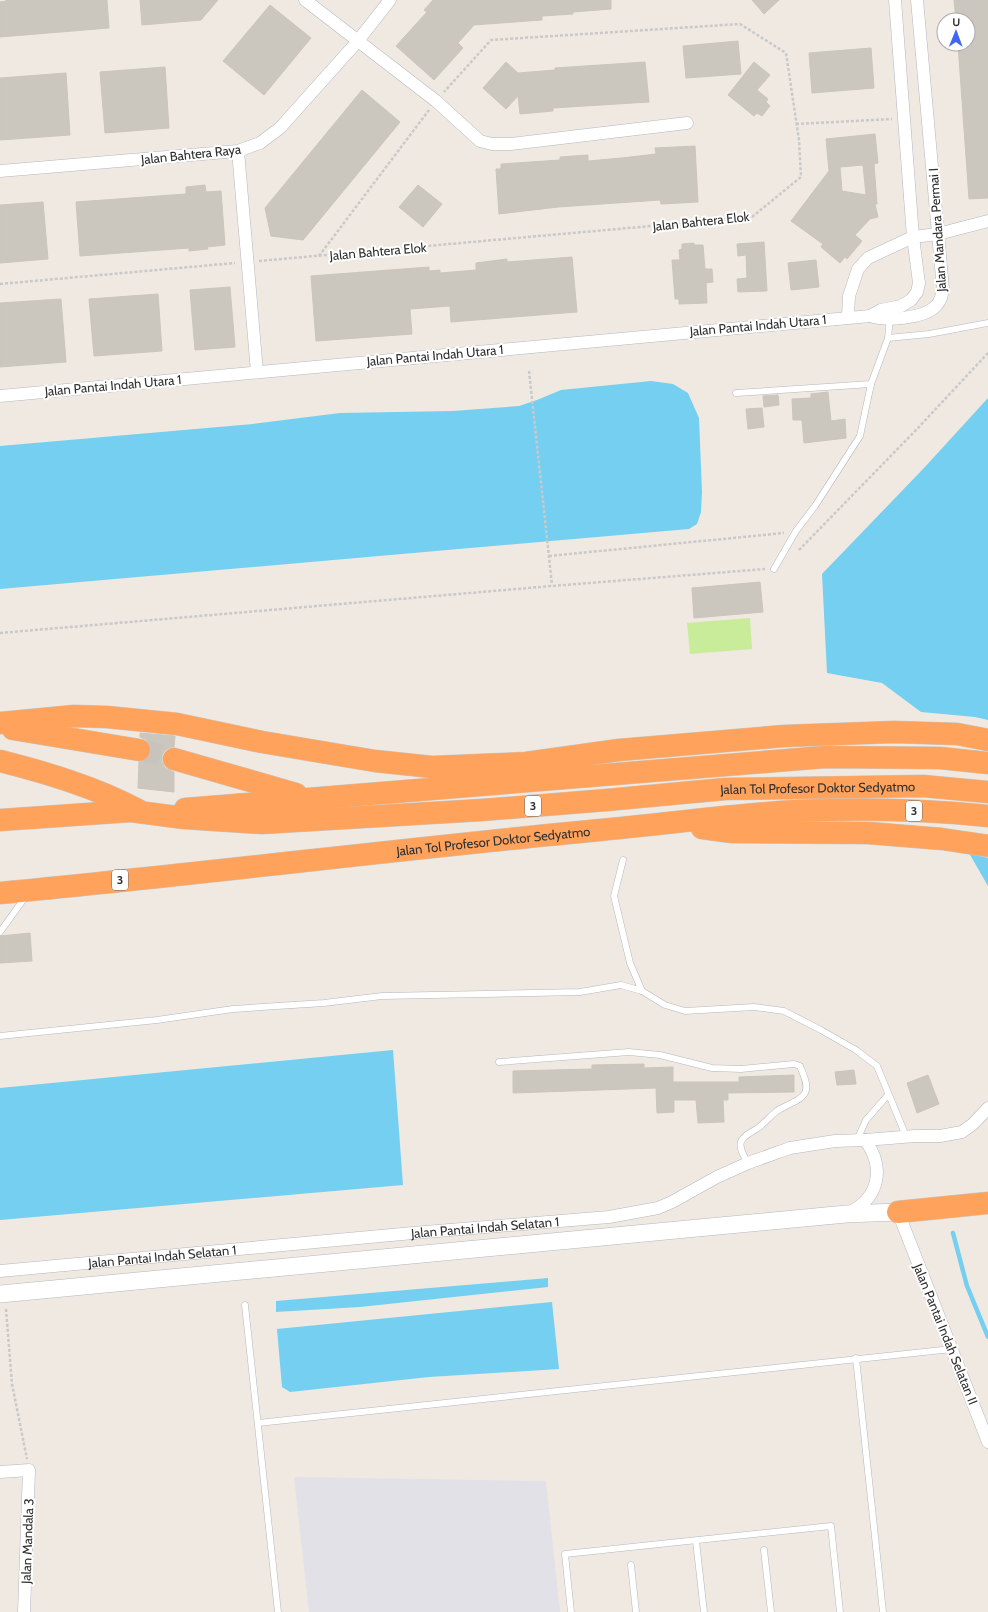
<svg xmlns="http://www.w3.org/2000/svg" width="988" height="1612" viewBox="0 0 988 1612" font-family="Cabin,sans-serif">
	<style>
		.industrial { fill: #e3e1e8 }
		.pitch { fill: #c9ec9a }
		.water { fill: #75cff0 }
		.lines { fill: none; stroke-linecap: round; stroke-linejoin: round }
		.stream { stroke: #75cff0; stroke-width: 4.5 }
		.building { fill: #cbc7bf; stroke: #cbc5ba; fill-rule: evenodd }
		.highway-tunnel { stroke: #c8c4bd; stroke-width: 22; stroke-dasharray: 22 11; stroke-linecap: butt }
		.lane-casing { stroke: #b4b7c1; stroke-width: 7 }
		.street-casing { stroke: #b4b7c1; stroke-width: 13 }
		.secondary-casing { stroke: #b4b7c1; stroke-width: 18 }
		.highway-casing { stroke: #c9c9c9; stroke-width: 23 }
		.path { stroke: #c9c9c9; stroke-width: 2.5; stroke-dasharray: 3 2; stroke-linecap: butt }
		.lane { stroke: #fff; stroke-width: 6 }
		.street { stroke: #fff; stroke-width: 12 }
		.secondary { stroke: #fff; stroke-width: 17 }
		.highway { stroke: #ffa35c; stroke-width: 22 }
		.labels { text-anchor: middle; stroke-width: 4; stroke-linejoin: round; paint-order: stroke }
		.shield { fill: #fff; stroke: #6d6d6d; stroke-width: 1 }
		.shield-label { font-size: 12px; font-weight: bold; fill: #2e2e2e }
		.street-label { font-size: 13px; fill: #2e2e2e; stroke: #fff }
	</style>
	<rect width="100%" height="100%" fill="#efe9e1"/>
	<path class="industrial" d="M294 1477 546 1481 560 1612H309Z"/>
	<path class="pitch" d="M750 618 752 649 690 654 687 623Z"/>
	<g class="water">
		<path d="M651 381 673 384 688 393 699 418 702 492 701 512 697 524 689 529 0 589V446L253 424 340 413 453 411 519 406 537 400 561 390Z"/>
		<path d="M988 398V720L975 717 921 712 882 683 827 673 822 574 924 468Z"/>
		<path d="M969 853 988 858V886Z"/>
		<path d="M393 1050 403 1185 0 1220V1088Z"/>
		<path d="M548 1278V1287L360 1307 276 1312V1301Z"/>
		<path d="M552 1302 559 1369 429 1377 290 1392 282 1387 277 1329Z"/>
	</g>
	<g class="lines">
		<path class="stream" d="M953 1233 967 1286 988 1337"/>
	</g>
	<g class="building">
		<path d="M6 0H107L109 28 0 37V2L6 1Z"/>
		<path d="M140 0H218L201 20 142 25Z"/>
		<path d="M433 0H611V9L573 12V14L542 16V20L474 25 458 43 463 48 434 80 396 46 427 12 424 10Z"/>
		<path d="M752 0H779L764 14Z"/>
		<path d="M954 0H988V198L969 199 958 44H968V20H956Z"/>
		<path d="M270 5 311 38 264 95 223 61Z"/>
		<path d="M738 41 741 74 686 78 683 46Z"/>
		<path d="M871 48 874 88 812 93 809 53Z"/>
		<path d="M506 62 518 73 555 70V68L645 62 649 102 553 108V111L520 114 518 96 506 109 483 88Z"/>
		<path d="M754 62 770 75 757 90 768 99 766 102 770 106 762 116 757 113 754 116 728 95Z"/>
		<path d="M165 67 169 128 105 133 100 72Z"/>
		<path d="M66 73 70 135 0 140V78Z"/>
		<path d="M362 90 400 122 303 240 271 236 265 208Z"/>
		<path d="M875 134 878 163 874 164 877 204H875L878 217 870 219 855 235 862 241 847 259 845 257 840 263 821 247 823 244 791 221 829 171 826 139ZM863 165 866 195 842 191 840 167Z"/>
		<path d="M695 146 698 202 661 204 660 200 558 207 499 214 496 169H501V164L560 160V157L588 155V161L622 158 656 154 655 148Z"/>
		<path d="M205 185 206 192 221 191 225 245 207 247 208 249 189 251V248L80 256 76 202 186 194V187Z"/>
		<path d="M418 185 442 204 423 227 399 207Z"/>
		<path d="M43 202 48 259 0 263V205Z"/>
		<path d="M764 242 767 291 738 292 737 279 747 278 746 255 738 256 737 244Z"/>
		<path d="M694 243V245H703L705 269H712L713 282 706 283 707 303 679 304V299H675L672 260H680L679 250 682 249V244Z"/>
		<path d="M572 257 577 312 451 322 450 306 410 309 412 334 316 341 311 276 429 267V271L440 270V273L476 270V263L507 259V262Z"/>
		<path d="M816 260 819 287 791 290 788 263Z"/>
		<path d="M230 287 235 347 195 350 190 290Z"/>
		<path d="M158 294 162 351 94 356 89 299Z"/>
		<path d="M61 299 66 362 0 367V303Z"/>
		<path d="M828 392 831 421 845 419 846 438 804 443 802 420H793L792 399 811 398V394Z"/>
		<path d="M778 395 779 405 764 407 763 396Z"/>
		<path d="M762 408 764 427 748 429 746 409Z"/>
		<path d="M760 582 763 612 694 618 692 588Z"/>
		<path d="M140 733 175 736 174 747H171L165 750 162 755V762L165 768 174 772V792L138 788 139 762H144L148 758 151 752V745L147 740 140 737Z"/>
		<path d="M30 933 32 961 0 963V936Z"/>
		<path d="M644 1064V1068L673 1067V1082H739V1077L794 1075V1092L728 1093V1100H723L724 1122 698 1123 696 1100H674V1112L657 1113 656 1088 513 1093V1071L592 1069V1065Z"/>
		<path d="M854 1070 856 1084 837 1085 835 1072Z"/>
		<path d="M928 1075 939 1104 917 1113 907 1083Z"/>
	</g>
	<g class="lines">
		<path class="highway-tunnel" d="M139 750 154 753 174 759"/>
		<defs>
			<g id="lane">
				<path d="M888 338 929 334 988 323"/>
				<path d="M736 393 871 384"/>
				<path d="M774 569 796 531 815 506 860 436 871 384 888 338 890 318"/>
				<path d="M623 860 614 896 630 963 642 991"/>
				<path d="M0 932 26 896"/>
				<path d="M0 1036 157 1020 233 1009 324 1003 382 996 580 992 621 985 642 991 665 1005 685 1011 754 1007 784 1011 821 1030 856 1050 877 1066 906 1136"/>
				<path d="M499 1062 629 1052 660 1055 712 1068 741 1069 794 1064 800 1066C803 1074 809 1085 805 1093 801 1101 783 1106 777 1111 770 1116 765 1123 758 1128 739 1139 735 1142 748 1163"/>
				<path d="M857 1140 866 1120 888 1095"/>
				<path d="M245 1305 278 1612"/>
				<path d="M856 1358 883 1612"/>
				<path d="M258 1423 952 1349"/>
				<path d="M696 1541 704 1612"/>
				<path d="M764 1550 771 1612"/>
				<path d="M631 1565 636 1612"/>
				<path d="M571 1612 565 1554 831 1526 840 1612"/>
			</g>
			<g id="street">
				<path d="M305 0 436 101 480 141 492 144H511L687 123"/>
				<path d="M238 151 257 372"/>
				<path d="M0 171 238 151 260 143 280 128 357 42 390 0"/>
				<path d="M870 316C886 321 923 319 936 306 941 301 942 295 943 289L917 0"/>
				<path d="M848 317 849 296 858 269 868 258 913 237 938 234 988 221"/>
				<path d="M0 396 870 316 881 310 901 306 911 300 917 292 919 283 913 237 895 0"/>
				<path d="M898 1212 988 1442"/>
				<path d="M848 1213C880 1198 885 1167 865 1140"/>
				<path id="s1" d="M0 1271 413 1233 609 1217 658 1208 672 1202 717 1177 748 1163 790 1148 835 1141 865 1140 915 1136H940L962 1132 973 1124 988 1108"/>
				<path d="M0 1472 29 1470 24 1612"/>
			</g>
			<path id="secondary" d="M0 1294 846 1214 898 1212"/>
			<g id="highway">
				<path d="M0 723 74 716 107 717 177 724 262 742 375 761 432 767 526 763 619 750 784 736 894 732 957 734 988 740"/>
				<path d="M13 729 139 750"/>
				<path d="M174 759 296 794"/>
				<path d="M0 761C47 773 95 787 138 810"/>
				<path d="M185 809 825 757 940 758 988 763"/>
				<path id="s2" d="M0 820 131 811 184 818 262 823 482 810 607 800 725 789 923 786 988 792"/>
				<path d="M702 828 732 832 868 833 942 839 988 846"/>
				<path id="s3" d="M0 893C200 874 400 849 600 830 665 824 729 815 794 811 858 808 924 809 988 816"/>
				<path d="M898 1212 988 1203"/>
			</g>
		</defs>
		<use href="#lane" class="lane-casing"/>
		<use href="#street" class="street-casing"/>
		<use href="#secondary" class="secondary-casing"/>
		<use href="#highway" class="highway-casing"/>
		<g class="path">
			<path d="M796 124 892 119"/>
			<path d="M319 256 429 110"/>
			<path d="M259 261 752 217 801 177 799 140 786 53 740 24 491 40 444 92"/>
			<path d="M0 284 235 263"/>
			<path d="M529 371 552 585"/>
			<path d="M799 550 917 429 988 353"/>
			<path d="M549 556 784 533"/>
			<path d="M0 633 552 586 765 569"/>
			<path d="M6 1309 12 1384 27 1459"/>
		</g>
		<use href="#lane" class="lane"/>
		<use href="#street" class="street"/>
		<use href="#secondary" class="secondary"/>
		<use href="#highway" class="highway"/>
	</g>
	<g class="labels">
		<g class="shield">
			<rect x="525" y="796" width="16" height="20" rx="3"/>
			<rect x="906" y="801" width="16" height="20" rx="3"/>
			<rect x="112" y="870" width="16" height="20" rx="3"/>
		</g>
		<g class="shield-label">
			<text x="533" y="810">3</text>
			<text x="914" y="815">3</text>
			<text x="120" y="884">3</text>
		</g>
		<g class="street-label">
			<text transform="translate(191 154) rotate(-6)" y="5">Jalan Bahtera Raya</text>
			<text transform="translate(701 221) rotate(-6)" y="5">Jalan Bahtera Elok</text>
			<text transform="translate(937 230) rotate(-94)" y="5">Jalan Mandara Permai I</text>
			<text transform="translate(378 251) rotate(-5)" y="5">Jalan Bahtera Elok</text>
			<text transform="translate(758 325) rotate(-5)" y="5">Jalan Pantai Indah Utara 1</text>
			<text transform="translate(435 355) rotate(-5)" y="5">Jalan Pantai Indah Utara 1</text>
			<text transform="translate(113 385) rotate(-5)" y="5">Jalan Pantai Indah Utara 1</text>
			<text dy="5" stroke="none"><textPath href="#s2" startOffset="820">Jalan Tol Profesor Doktor Sedyatmo</textPath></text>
			<text dy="5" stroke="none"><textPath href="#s3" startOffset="496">Jalan Tol Profesor Doktor Sedyatmo</textPath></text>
			<text dy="5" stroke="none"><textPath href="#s1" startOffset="487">Jalan Pantai Indah Selatan 1</textPath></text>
			<text dy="5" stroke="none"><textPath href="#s1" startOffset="163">Jalan Pantai Indah Selatan 1</textPath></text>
			<text transform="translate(946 1334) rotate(68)" y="5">Jalan Pantai Indah Selatan II</text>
			<text transform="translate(27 1541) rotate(-88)" y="5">Jalan Mandala 3</text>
		</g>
	</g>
	<g transform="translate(956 32) rotate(1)"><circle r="19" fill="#ffffff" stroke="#ababab"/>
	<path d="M0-3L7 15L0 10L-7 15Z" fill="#4264fb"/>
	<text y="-6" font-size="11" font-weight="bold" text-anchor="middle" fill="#2e2e2e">U</text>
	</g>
</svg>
